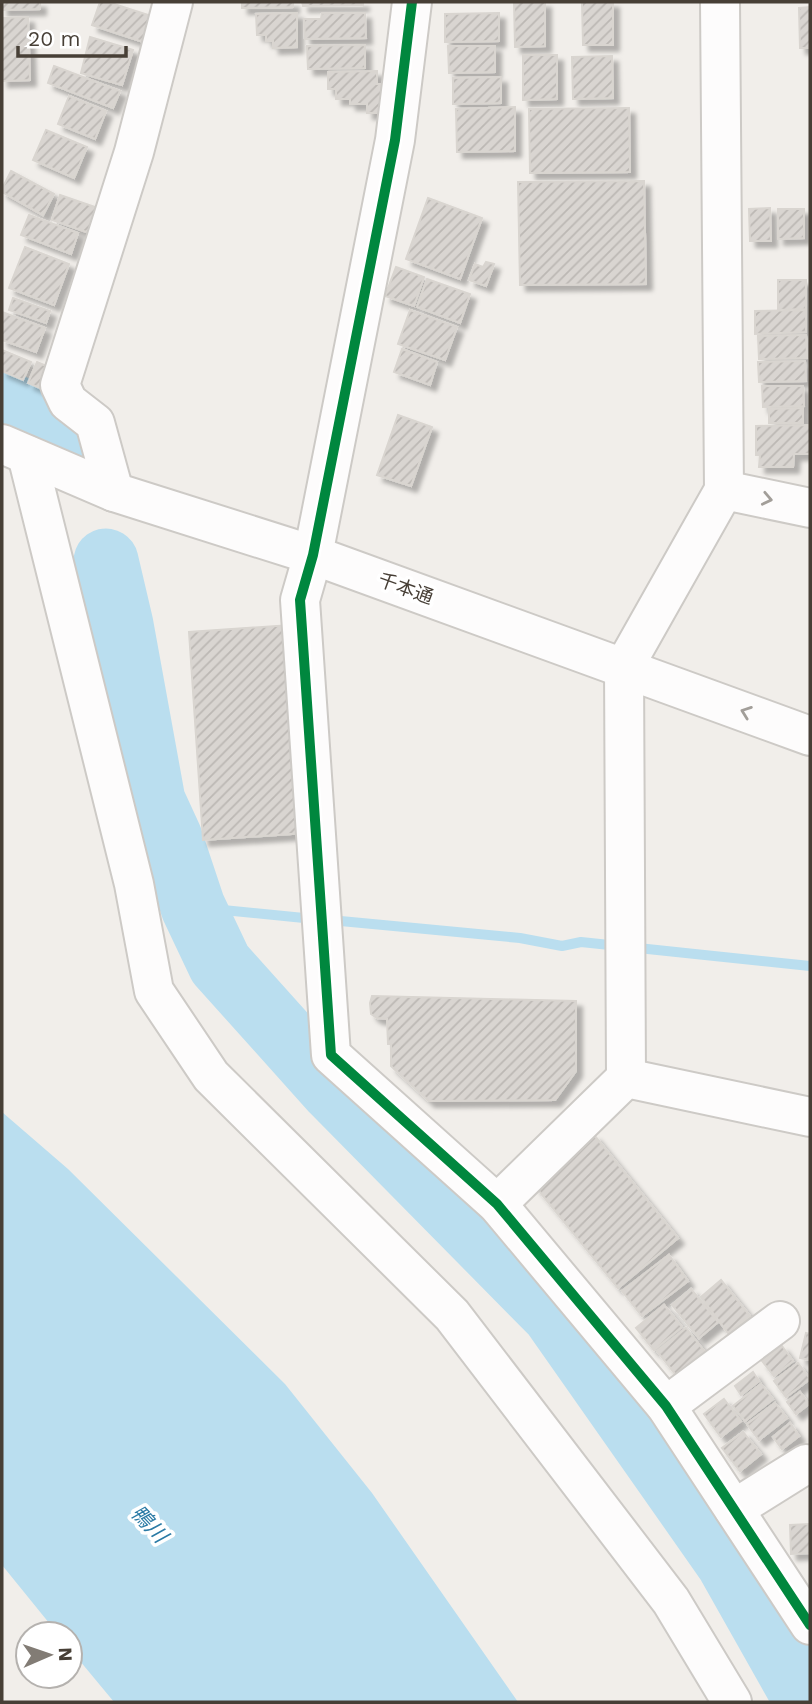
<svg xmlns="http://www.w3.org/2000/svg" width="812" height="1704" viewBox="0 0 812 1704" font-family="'Work Sans','Noto Sans JP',sans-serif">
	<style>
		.water { fill: #badeef }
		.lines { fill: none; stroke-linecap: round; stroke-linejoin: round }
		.stream { stroke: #badeef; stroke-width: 10 }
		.river { stroke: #badeef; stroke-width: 65 }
		.building { fill: url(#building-hatch); stroke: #d9d5d0; stroke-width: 2; filter: url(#shadow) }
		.minor-casing { stroke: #cdcac6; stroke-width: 42 }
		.minor { stroke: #fdfcfc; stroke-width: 38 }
		.cycleway-casing { stroke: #fff; stroke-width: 15 }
		.cycleway { stroke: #00873e; stroke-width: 10 }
		.oneway { stroke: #a29e99 }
		.labels { text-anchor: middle; stroke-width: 7; stroke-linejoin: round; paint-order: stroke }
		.street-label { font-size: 19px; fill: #473f36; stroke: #fff }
		.water-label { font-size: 21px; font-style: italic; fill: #2a7aa5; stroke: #fff }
	</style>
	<defs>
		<pattern id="building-hatch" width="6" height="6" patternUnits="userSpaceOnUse" patternTransform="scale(1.75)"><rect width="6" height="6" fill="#d9d5d1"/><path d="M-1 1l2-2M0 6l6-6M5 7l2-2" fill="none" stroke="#bcb8b4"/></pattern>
		<filter id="shadow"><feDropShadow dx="6" dy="6" stdDeviation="2" flood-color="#0004"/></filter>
	</defs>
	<rect width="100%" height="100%" fill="#f1eeea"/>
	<path class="water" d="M2 1112 68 1169 285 1384 372 1493 518 1702H114L70 1649V1634H58L2 1565Z"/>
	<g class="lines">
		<g class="stream">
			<path d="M193 907 314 919"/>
			<path d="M330 920 520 938 562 946 581 942 810 966"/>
		</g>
		<g class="river">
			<path d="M7 404 71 434"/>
			<path d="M106 561 121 625 153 801 170 838 193 907 220 964 333 1090 554 1314 728 1562 807 1702"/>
		</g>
	</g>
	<g class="building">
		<path d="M2 2H40V9L2 10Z"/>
		<path d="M100 2H108L151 16 143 42 92 25Z"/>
		<path d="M242 2H293V7L242 8Z"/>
		<path d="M302 2H363V5L303 6Z"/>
		<path d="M514 2H545V46L515 47Z"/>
		<path d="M582 2H613V45H583Z"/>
		<path d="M810 7V48H800L799 8Z"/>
		<path d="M297 13V47L273 48V41H266V35H257L256 14Z"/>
		<path d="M322 13H365L366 38 305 39 304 19H321Z"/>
		<path d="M499 13V41L445 42V14Z"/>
		<path d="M28 17 30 80 2 81V18Z"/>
		<path d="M90 37 133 50 122 85 81 73Z"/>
		<path d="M365 45V68L308 69 307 46Z"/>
		<path d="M448 46H495V72L449 73Z"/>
		<path d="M523 55H557V99L523 100Z"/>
		<path d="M612 56 613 98 573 99 572 57Z"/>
		<path d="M54 66 120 91 113 108 48 83Z"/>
		<path d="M377 71V84H384L391 113H367V104H350V99H336V89H328V72Z"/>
		<path d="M501 77V103L453 104V78Z"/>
		<path d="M69 96 106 111 95 139 58 124Z"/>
		<path d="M515 107V151L457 152 456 109Z"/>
		<path d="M629 108 630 172 530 173 529 109Z"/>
		<path d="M46 130 87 147 74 178 33 160Z"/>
		<path d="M11 171 54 194 43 215 2 192V189Z"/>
		<path d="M644 181 646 284 520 285 518 182Z"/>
		<path d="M60 195 104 210 95 235 52 220Z"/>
		<path d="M428 198 482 218 460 279 406 259Z"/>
		<path d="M770 208 771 241H750L749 209Z"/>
		<path d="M778 209H804V238L778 239Z"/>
		<path d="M29 215 78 233 71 254 21 235Z"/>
		<path d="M25 247 69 264 54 305 9 288Z"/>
		<path d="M486 262 494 264 486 286 469 280 475 264 483 267Z"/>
		<path d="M396 267 424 277 414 306 385 296Z"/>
		<path d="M427 279 470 294 460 323 417 307Z"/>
		<path d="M778 280H806V309L778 310Z"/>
		<path d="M13 298 50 311 46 323 9 310Z"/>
		<path d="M410 310 457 327 445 360 398 344Z"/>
		<path d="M806 310V332L755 334V311Z"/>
		<path d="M2 312 45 328 36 352 2 340Z"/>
		<path d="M806 335 807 358 759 359 758 336Z"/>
		<path d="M402 349 437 362 430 385 394 372Z"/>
		<path d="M2 350 31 362 23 380 2 371Z"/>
		<path d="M805 361 806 381 759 382 758 362Z"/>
		<path d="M37 362 58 371 49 392 28 383Z"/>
		<path d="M762 386H803L804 406 763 407Z"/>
		<path d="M803 408V423H769V409Z"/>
		<path d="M398 415 432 427 411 486 377 475Z"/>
		<path d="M810 425V454H794L793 467H759L760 455H756V426Z"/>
		<path d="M290 625 305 833 203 840 189 632Z"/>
		<path d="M372 996 576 1001V1071L555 1100 429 1101 391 1066V1044H388L387 1019 377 1018 371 1014 370 1003Z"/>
		<path d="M594 1135 678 1238 618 1288 534 1185Z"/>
		<path d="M669 1255 688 1281 642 1316 622 1291Z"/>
		<path d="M721 1280 750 1316 728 1333 701 1297Z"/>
		<path d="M691 1289 718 1322 699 1338 672 1305Z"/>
		<path d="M664 1305 682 1327 654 1350 636 1328Z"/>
		<path d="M686 1328 705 1352 676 1375 657 1351Z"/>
		<path d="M806 1333 810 1334V1360L800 1358Z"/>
		<path d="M782 1346 793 1361 774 1376 762 1361Z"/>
		<path d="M798 1363 810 1379 786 1397 774 1381Z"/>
		<path d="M753 1372 759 1381 741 1395 735 1386Z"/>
		<path d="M761 1384 773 1399 745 1421 733 1406Z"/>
		<path d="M800 1392 809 1404 796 1414 787 1402Z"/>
		<path d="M724 1399 741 1421 721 1437 704 1414Z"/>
		<path d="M775 1403 787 1418 759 1440 747 1424Z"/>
		<path d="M790 1423 799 1436 782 1449 773 1437Z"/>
		<path d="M743 1432 761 1454 740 1471 722 1448Z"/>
		<path d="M810 1524V1553L791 1554 790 1525Z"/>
	</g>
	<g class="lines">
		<defs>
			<g id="minor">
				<path d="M412 2 395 140 313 555 300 600 331 1055 497 1204 666 1406 810 1625"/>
				<path d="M2 444 114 492 313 555 810 736"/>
				<path d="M27 455 134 884 154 991 211 1076 452 1315 671 1601 732 1702"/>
				<path d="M724 490 810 508"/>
				<path d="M114 492 95 423 68 402 60 385 134 152 173 2"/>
				<path d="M626 1078 624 667 724 490 720 2"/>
				<path d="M497 1204 626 1078 810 1117"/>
				<path d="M666 1406 780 1321"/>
				<path d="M734 1509 806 1464 810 1465"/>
			</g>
		</defs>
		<use href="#minor" class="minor-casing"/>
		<use href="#minor" class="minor"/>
		<defs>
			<path id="cycleway" d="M412 2 395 140 313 555 300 600 331 1055 497 1204 666 1406 810 1625"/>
		</defs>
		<use href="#cycleway" class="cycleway-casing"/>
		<use href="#cycleway" class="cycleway"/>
	</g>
	<defs><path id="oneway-chevron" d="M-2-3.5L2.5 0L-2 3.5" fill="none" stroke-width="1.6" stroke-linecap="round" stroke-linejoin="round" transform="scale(1.75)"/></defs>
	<g class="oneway">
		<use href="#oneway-chevron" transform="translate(767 499) rotate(12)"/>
		<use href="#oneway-chevron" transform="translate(746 712) rotate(-160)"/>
	</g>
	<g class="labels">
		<g class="street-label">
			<text transform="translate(406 588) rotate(20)" y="7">千本通</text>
		</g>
		<g class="water-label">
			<text transform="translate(149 1524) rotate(47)" y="7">鴨川</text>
		</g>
	</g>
	<rect width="812" height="1704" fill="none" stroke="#473f36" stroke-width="7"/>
	<g transform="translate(49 1655) rotate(88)"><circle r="33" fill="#ffffff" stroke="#b5b2af" stroke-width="2"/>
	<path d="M0-5L12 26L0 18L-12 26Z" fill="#827c75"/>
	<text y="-10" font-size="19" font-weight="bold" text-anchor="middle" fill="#473f36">N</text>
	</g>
	<path d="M18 46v10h108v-10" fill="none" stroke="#473f36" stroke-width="3.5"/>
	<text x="28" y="46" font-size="21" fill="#473f36" stroke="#ffffff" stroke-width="5" paint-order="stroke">20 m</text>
</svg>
